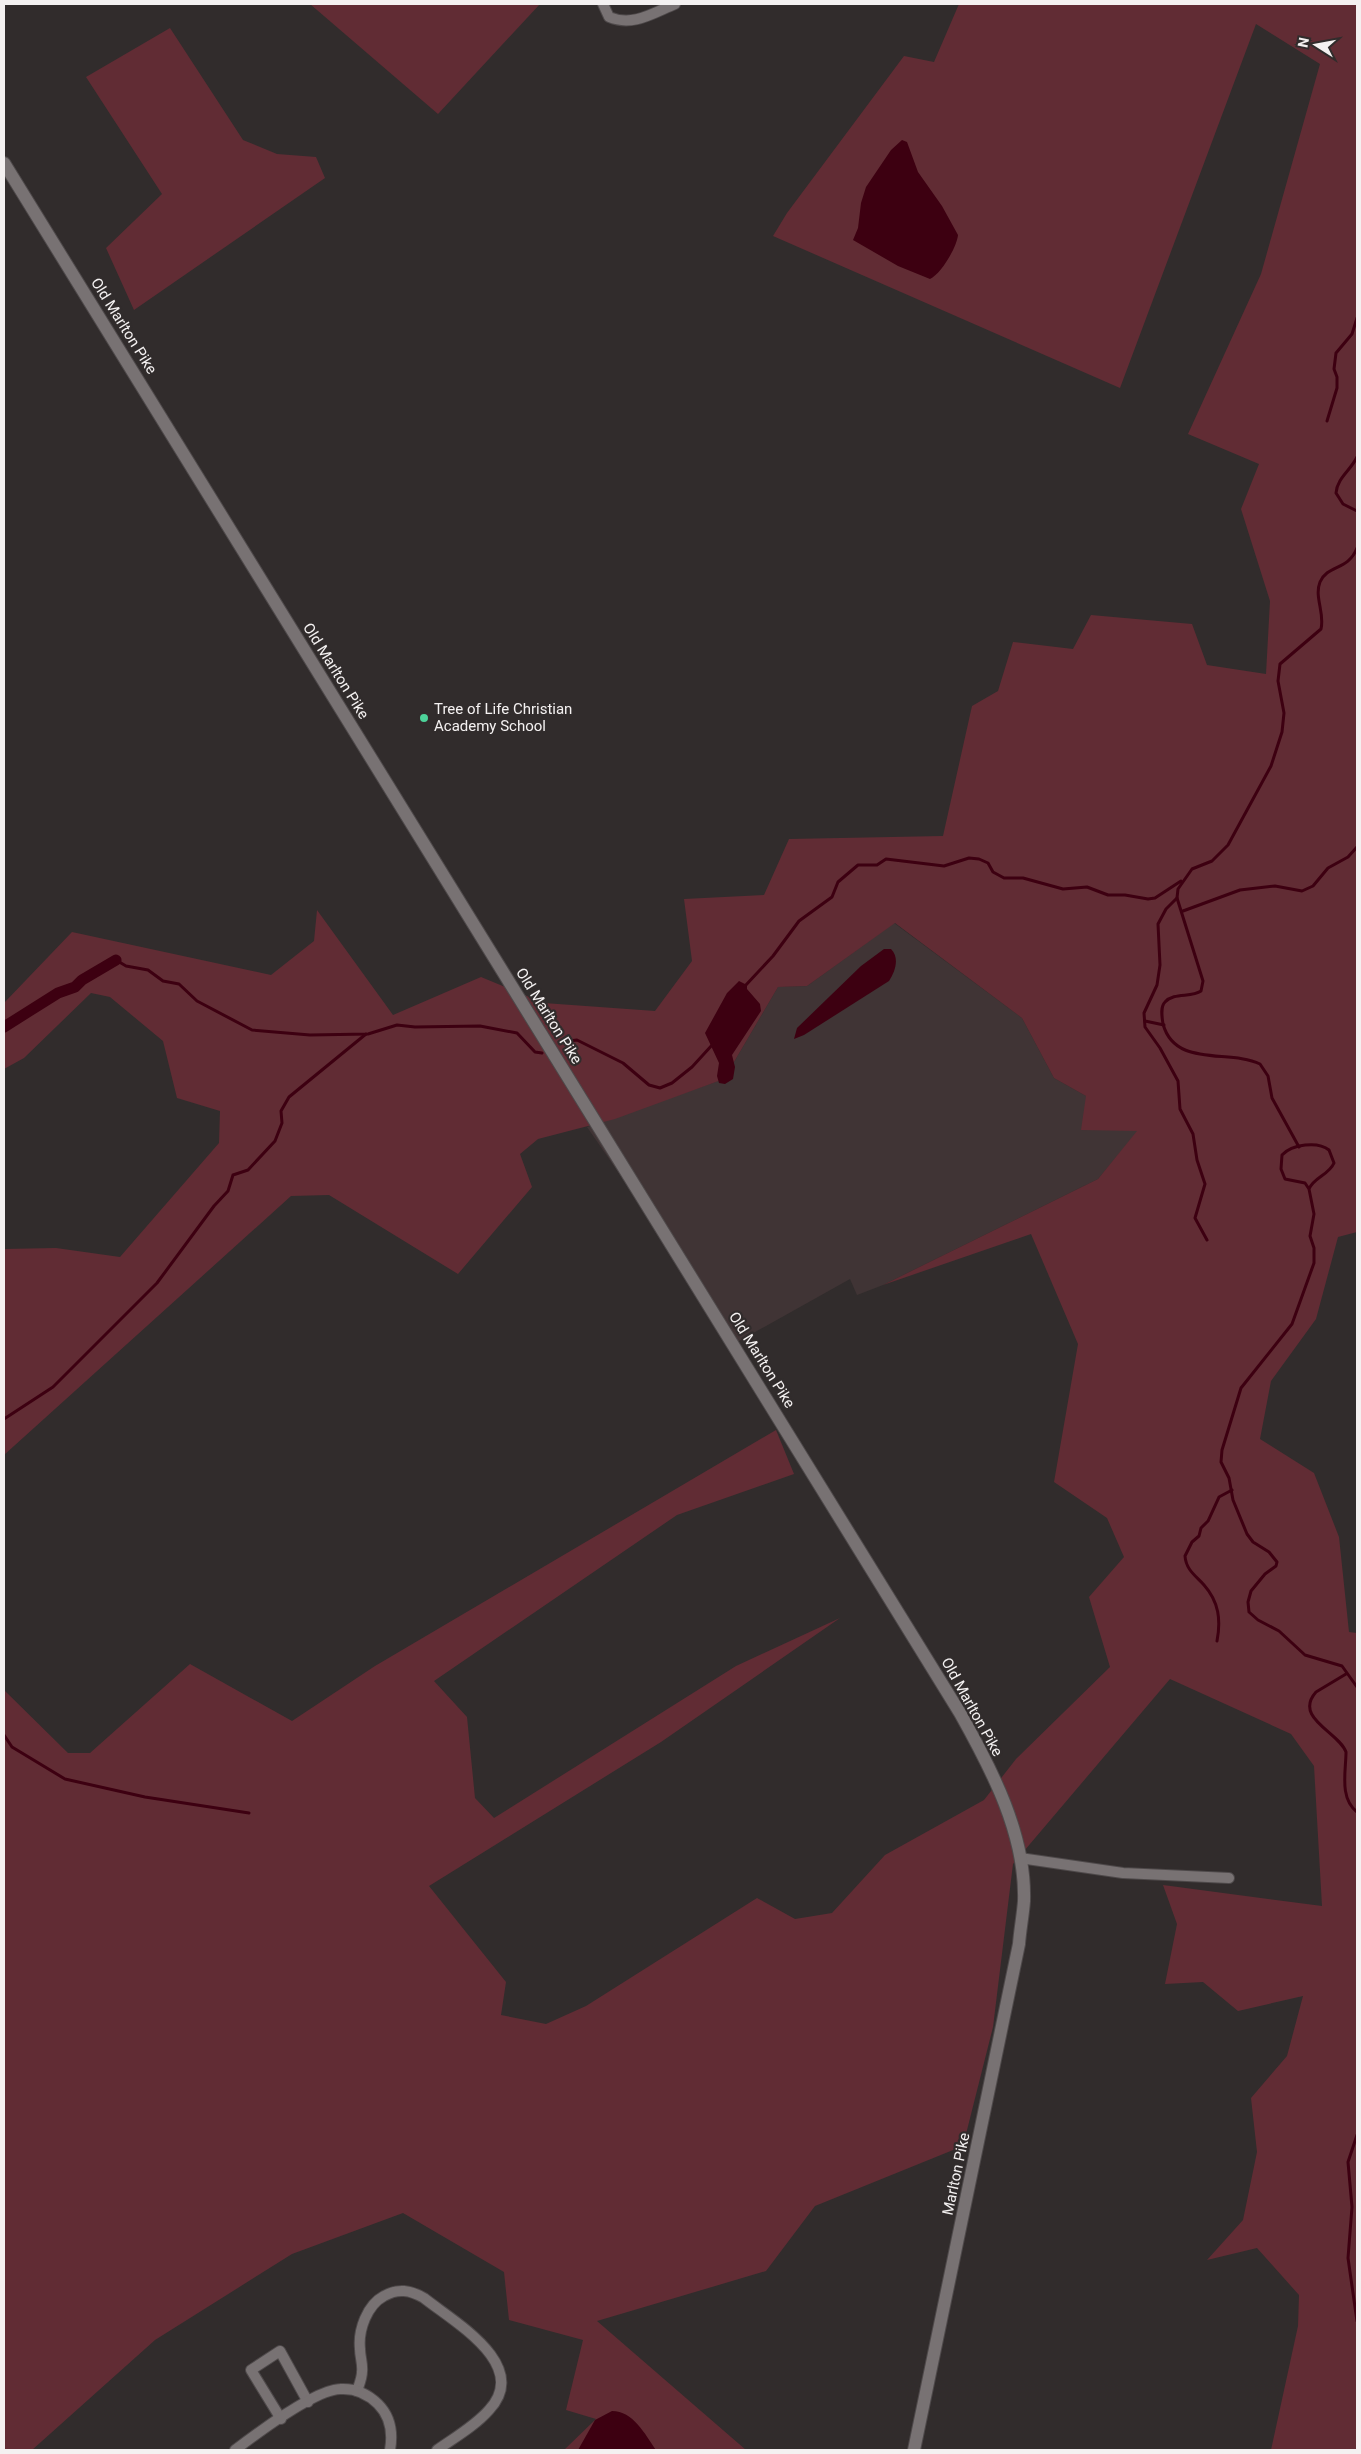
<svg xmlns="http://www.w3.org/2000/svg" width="1361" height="2454" viewBox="0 0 1361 2454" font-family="Roboto,sans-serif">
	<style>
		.built { fill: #403435 }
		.green { fill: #612c34 }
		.water { fill: #3d0011 }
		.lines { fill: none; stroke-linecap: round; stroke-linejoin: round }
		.stream { stroke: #3d0011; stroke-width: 3 }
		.canal { stroke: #3d0011; stroke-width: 11 }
		.minor-casing { stroke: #4e494a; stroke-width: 12 }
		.tertiary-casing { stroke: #4e494a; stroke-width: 14 }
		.minor { stroke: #787273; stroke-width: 10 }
		.tertiary { stroke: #787273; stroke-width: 12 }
		.poi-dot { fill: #4dd39a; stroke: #312c2c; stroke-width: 2 }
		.labels { text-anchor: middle; stroke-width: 4.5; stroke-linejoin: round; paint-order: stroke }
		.street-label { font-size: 15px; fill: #f4f1f1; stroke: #312c2c }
		.poi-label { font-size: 15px; fill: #f4f1f1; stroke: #312c2c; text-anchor: start }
	</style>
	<rect width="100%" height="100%" fill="#312c2c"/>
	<path class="built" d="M894 923 1022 1018 1054 1078 1086 1096 1138 1131 1098 1179 883 1285 857 1295 850 1279 730 1346 659 1231 587 1127 724 1079 778 987 807 986Z"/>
	<g class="green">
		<path d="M310 4H540L438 114Z"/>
		<path d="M959 4H1357V1232L1338 1237 1316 1319 1271 1381 1260 1439 1314 1473 1339 1537 1349 1632 1357 1633V2450H1271L1298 2326 1299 2295 1257 2248 1207 2260 1243 2220 1257 2152 1251 2098 1287 2056 1303 1996 1238 2011 1203 1982 1165 1984 1177 1924 1163 1885 1322 1906 1314 1766 1291 1734 1170 1679 1013 1864 993 2027 963 2146 815 2206 766 2271 597 2321 746 2450H564L596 2419 566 2410 583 2340 509 2320 504 2272 403 2213 292 2254 155 2340 32 2450H4V1690L68 1753H90L190 1664 292 1721 375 1666 776 1430 794 1474 677 1515 434 1681 467 1717 475 1798 494 1818 736 1666 840 1618 661 1742 429 1886 506 1982 501 2015 546 2024 586 2006 757 1898 795 1919 832 1913 885 1855 984 1800 1016 1759 1110 1667 1089 1597 1124 1557 1107 1518 1054 1482 1078 1344 1031 1234 883 1285 1098 1179 1137 1131 1081 1130 1086 1096 1054 1078 1022 1018 895 923 807 986 778 987 724 1079 615 1119 538 1139 520 1154 532 1187 458 1274 329 1195 291 1196 4 1455V1249L56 1248 120 1257 219 1143 220 1111 177 1098 163 1041 110 997 91 993 24 1058 4 1069V1003L72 932 271 975 314 941 317 910 393 1015 481 977 544 1003 655 1011 692 961 684 899 764 895 789 839 943 836 972 706 998 691 1013 642 1073 649 1091 615 1192 624 1207 665 1266 674 1270 601 1241 509 1259 464 1188 434 1261 274 1320 64 1256 24 1120 388 773 236 787 213 904 56 934 62Z"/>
		<path d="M170 28 243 140 277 154 316 157 325 178 134 310 106 248 162 194 86 77Z"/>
	</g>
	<g class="water">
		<path d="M902 140 907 142 918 172 942 206 958 235C957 247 941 274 930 279L898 266 853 240 858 228 861 203 866 187 891 150Z"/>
		<path d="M884 949H891C900 958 895 972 889 981L804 1035 794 1039 797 1028 861 966Z"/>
		<path d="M739 981 747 985V989L760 1004 761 1011 732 1055 735 1067 733 1079 725 1084 719 1083 717 1076 719 1063 705 1033 727 993Z"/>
		<path d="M612 2411C633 2411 645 2434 656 2450H578L595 2420Z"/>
	</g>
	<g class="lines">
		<g class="stream">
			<path d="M1327 421 1337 388V377L1334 369 1336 353 1352 334 1357 318"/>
			<path d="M1357 457C1351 470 1337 478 1336 493L1343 504 1357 511"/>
			<path d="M1177 898 1166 909 1158 924 1160 965 1157 985 1144 1013 1145 1027 1160 1048 1178 1081 1180 1109 1193 1134 1197 1160 1205 1184 1195 1218 1207 1240"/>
			<path d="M1183 911 1240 890 1275 886 1302 891 1313 886 1328 868 1348 857 1357 847"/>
			<path d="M116 960 126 966 148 970 163 981 179 984 197 1001 252 1030 310 1035 368 1034 397 1025 415 1027 480 1026 517 1033 535 1052 542 1053"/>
			<path d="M745 986 773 956 799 921 832 897 838 882 858 865H877L886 859 944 866 969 858 979 859 988 863 993 872 1004 878H1023L1063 889 1087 887 1108 895H1125L1148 899 1155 898 1181 881"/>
			<path d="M1145 1021 1164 1025"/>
			<path d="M561 1042 577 1040 623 1063 649 1085 660 1088 672 1083 692 1067 713 1044"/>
			<path d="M1299 1147 1272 1098 1268 1076 1260 1064C1229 1049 1175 1068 1163 1024 1162 1017 1160 1007 1165 1002 1174 992 1191 998 1201 991L1203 981 1177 898 1178 889 1192 869 1212 861 1228 845 1271 766 1282 732 1284 713 1278 681 1280 664 1321 629C1325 613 1314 597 1320 582 1328 564 1348 571 1357 548"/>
			<path d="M1309 1189C1314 1177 1329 1175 1334 1163L1329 1150C1318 1141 1292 1144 1282 1155L1281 1169 1285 1179 1305 1183 1309 1189 1314 1214 1310 1236 1314 1248V1263L1292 1324 1241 1388 1222 1450 1221 1462 1229 1478 1233 1500 1247 1534 1253 1542 1269 1552 1277 1562 1276 1566 1265 1574 1251 1591 1248 1602 1249 1612 1258 1620 1279 1631 1305 1655 1342 1666 1357 1687"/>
			<path d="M4 1419 53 1387 157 1283 214 1206 228 1191 233 1175 248 1170 275 1141 282 1123 281 1111 289 1097 366 1034"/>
			<path d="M1217 1641C1221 1620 1219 1602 1204 1585 1196 1576 1186 1570 1185 1556L1192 1542 1199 1536 1201 1528 1208 1521 1219 1497 1232 1490"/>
			<path d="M1346 1674 1316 1692C1293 1718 1339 1732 1346 1752 1346 1771 1339 1798 1357 1812"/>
			<path d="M4 1735 12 1747 65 1779 145 1797 249 1813"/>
			<path d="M1357 2135 1348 2162 1352 2207 1348 2258 1357 2321"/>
		</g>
		<path class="canal" d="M4 1027 58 993 75 987 82 980 116 960"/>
		<defs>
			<g id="minor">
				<path d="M603 4 609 17C633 27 653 13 675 4"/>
				<path d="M1020 1858 1123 1873 1229 1878"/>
				<path d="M357 2391C359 2385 362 2378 362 2372 363 2364 360 2357 360 2349 358 2330 367 2305 384 2296 398 2288 410 2290 424 2298 454 2322 531 2365 489 2410 475 2426 454 2438 437 2450"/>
				<path d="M281 2419 251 2370 280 2351 308 2402"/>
				<path d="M235 2450C256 2434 315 2390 340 2389 355 2388 368 2394 378 2404 391 2417 393 2433 390 2450"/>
			</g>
			<path id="tertiary" d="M4 163 960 1713C992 1770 1026 1835 1024 1901 1023 1915 1020 1930 1019 1944L914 2450"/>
		</defs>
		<use href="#minor" class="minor-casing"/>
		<use href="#tertiary" class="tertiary-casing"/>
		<use href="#minor" class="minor"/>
		<use href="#tertiary" class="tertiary"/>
	</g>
	<circle class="poi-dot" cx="424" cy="718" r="5"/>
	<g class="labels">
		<g class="street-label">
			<text transform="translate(124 326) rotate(58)" y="5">Old Marlton Pike</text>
			<text transform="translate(336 671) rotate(58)" y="5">Old Marlton Pike</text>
			<text transform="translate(549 1016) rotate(58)" y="5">Old Marlton Pike</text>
			<text transform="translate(762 1360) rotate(58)" y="5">Old Marlton Pike</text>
			<text transform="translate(972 1707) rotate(61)" y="5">Old Marlton Pike</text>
			<text transform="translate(956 2174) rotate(-78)" y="5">Marlton Pike</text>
		</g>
		<g class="poi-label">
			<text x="434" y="714">Tree of Life Christian<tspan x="434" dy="17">Academy School</tspan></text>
		</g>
	</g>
	<rect width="1361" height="2454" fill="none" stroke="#f4f1f1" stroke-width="10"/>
	<g transform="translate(1316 45) rotate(281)" stroke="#312c2c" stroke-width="4" paint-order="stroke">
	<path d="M0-4L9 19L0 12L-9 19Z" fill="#f4f1f1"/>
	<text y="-8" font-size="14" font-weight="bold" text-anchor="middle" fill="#f4f1f1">N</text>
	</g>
</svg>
